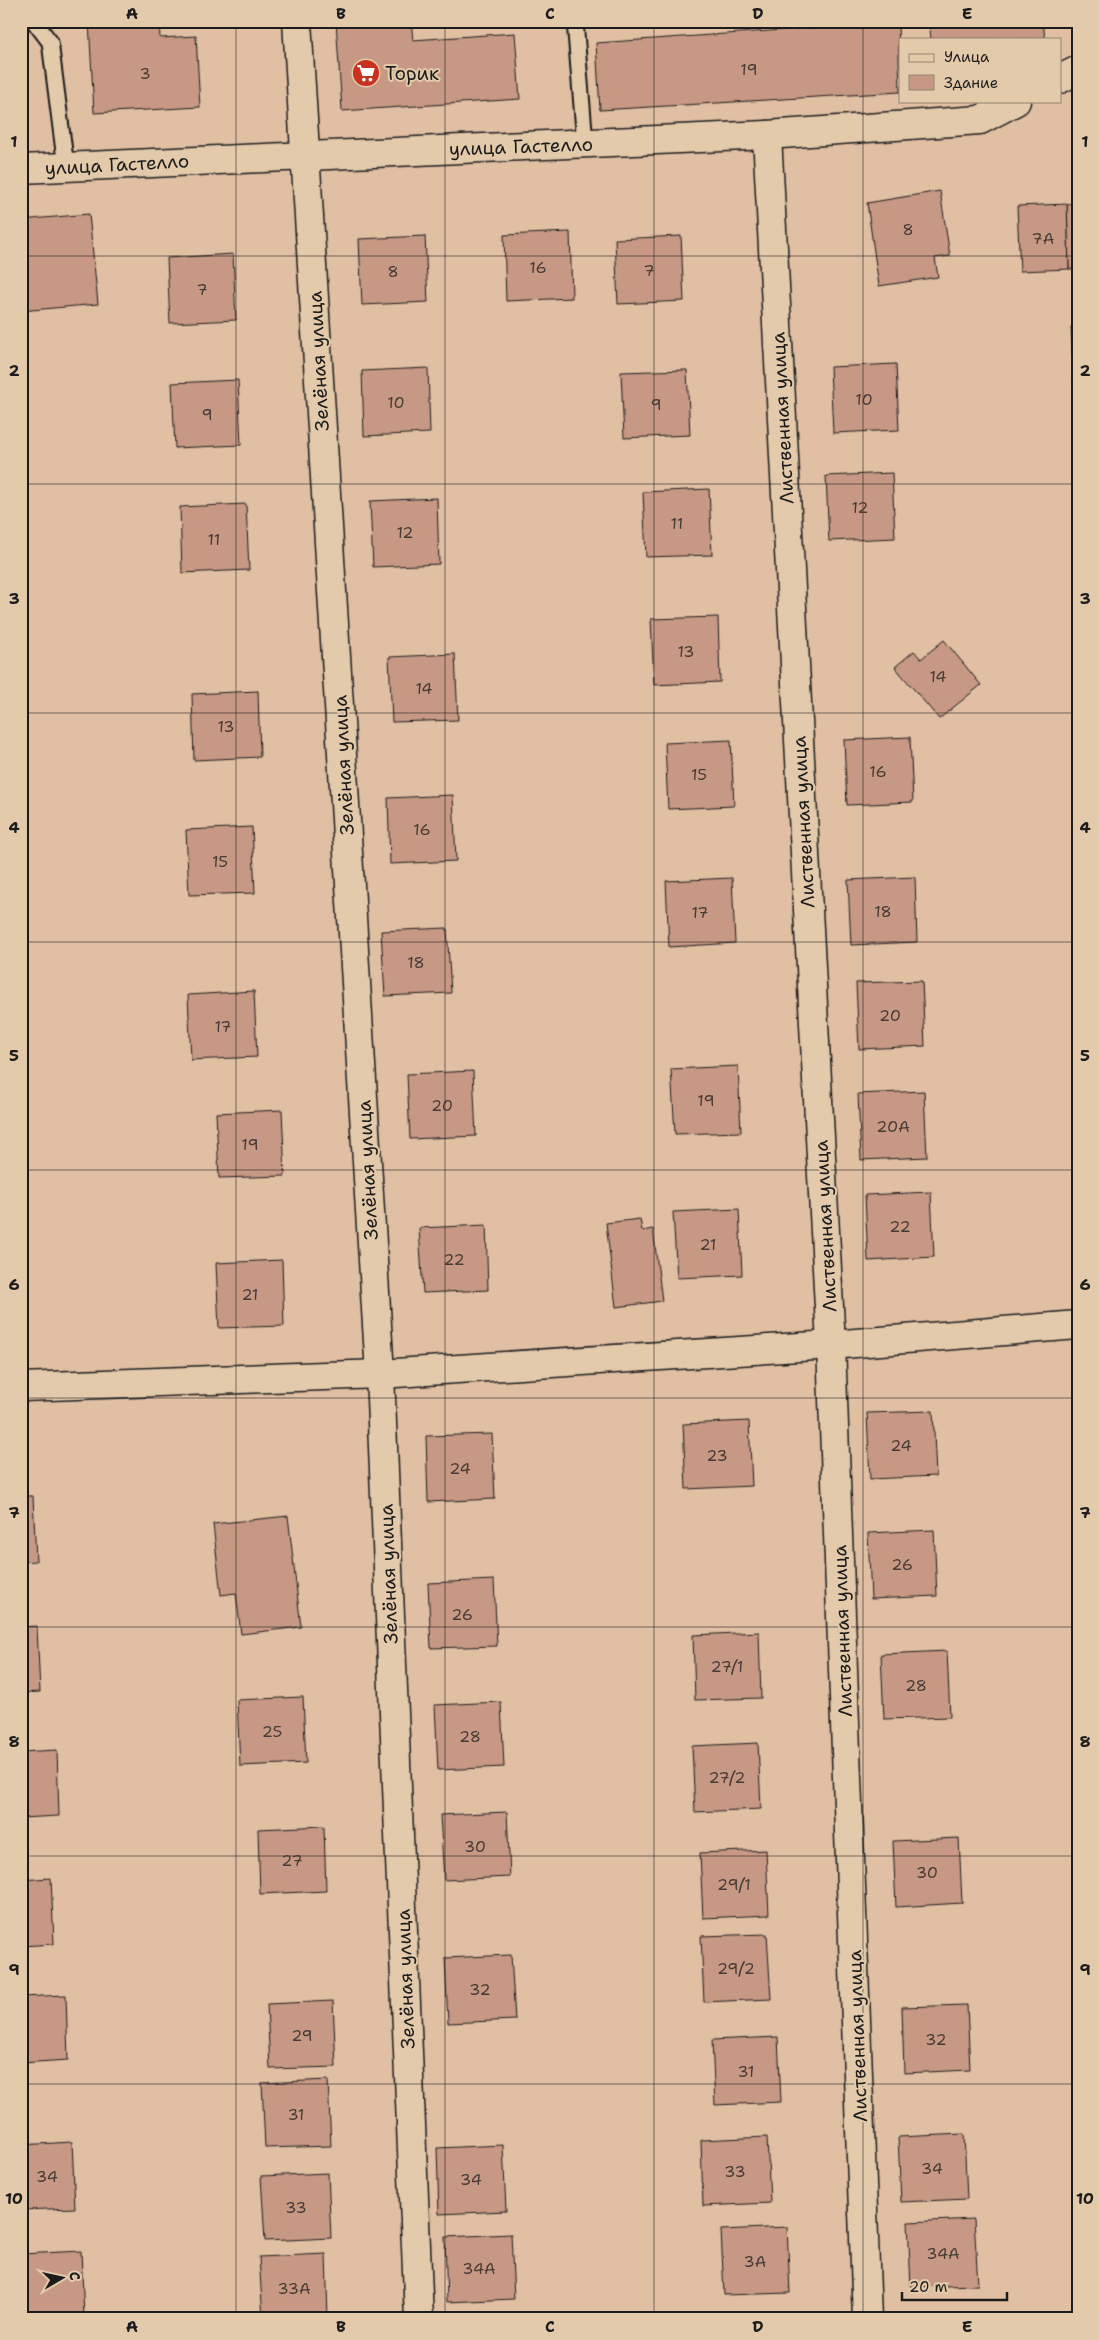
<svg xmlns="http://www.w3.org/2000/svg" width="1099" height="2340" viewBox="0 0 1099 2340" font-family="'Shantell Sans',sans-serif">
	<style>
		.building { fill: #c79884; stroke: #1c1c1c }
		.lines { fill: none; stroke-linecap: round; stroke-linejoin: round }
		.service-casing { stroke: #1c1c1c; stroke-width: 19 }
		.minor-casing { stroke: #1c1c1c; stroke-width: 31 }
		.service { stroke: #e3caab; stroke-width: 15 }
		.minor { stroke: #e3caab; stroke-width: 28 }
		.grid { fill: none; stroke: #1c1c1c; stroke-width: 1; stroke-opacity: 0.55 }
		.labels { text-anchor: middle; stroke-width: 4; stroke-linejoin: round; paint-order: stroke }
		.number-label { font-size: 16px; fill: #473b36 }
		.poi-label { font-size: 19px; fill: #1c1c1c; stroke: #e3caab; text-anchor: start }
		.street-label { font-size: 19px; fill: #1c1c1c; stroke: #e3caab }
		.neatline { fill: none; stroke: #1c1c1c; stroke-width: 2 }
		.grid-label { font-size: 16px; text-anchor: middle; font-weight: bold; fill: #1c1c1c }
	</style>
	<rect width="100%" height="100%" fill="#e0bfa3"/>
	<filter id="ink" filterUnits="userSpaceOnUse"><feTurbulence type="fractalNoise" baseFrequency=".02" numOctaves="2"/><feDisplacementMap in="SourceGraphic" scale="10" xChannelSelector="R" yChannelSelector="G"/><feConvolveMatrix kernelMatrix="1 2 1 2 8 2 1 2 1" color-interpolation-filters="sRGB"/></filter>
	<g filter="url(#ink)">
		<g class="building">
			<path d="M89 21H159L160 38 196 36 200 107 94 113Z"/>
			<path d="M336 21H411L413 40 515 33 520 99 342 111Z"/>
			<path d="M929 21H1043L1045 39H931Z"/>
			<path d="M898 22 900 92 600 110 596 43Z"/>
			<path d="M940 191 950 256 935 258 938 277 879 286 867 203Z"/>
			<path d="M1078 203V269H1069L1067 204Z"/>
			<path d="M1067 204 1069 269 1020 271 1017 206Z"/>
			<path d="M89 214 98 304 21 311V220Z"/>
			<path d="M570 232 572 298 506 301 504 235Z"/>
			<path d="M425 236 428 302 362 305 359 239Z"/>
			<path d="M681 236 684 301 618 304 615 239Z"/>
			<path d="M233 254 236 320 170 323 167 258Z"/>
			<path d="M1078 326V392H1074L1071 327Z"/>
			<path d="M896 364 899 430 833 433 830 367Z"/>
			<path d="M428 368 430 433 364 436 362 371Z"/>
			<path d="M687 370 690 435 624 438 621 372Z"/>
			<path d="M238 380 241 445 175 448 172 383Z"/>
			<path d="M1075 464H1078L1077 530Z"/>
			<path d="M892 473 895 538 829 541 826 476Z"/>
			<path d="M709 489 712 555 646 557 643 492Z"/>
			<path d="M437 498 439 564 373 567 370 501Z"/>
			<path d="M246 504 249 570 182 573 180 507Z"/>
			<path d="M718 617 720 682 654 685 651 619Z"/>
			<path d="M944 640 981 685 939 719 895 667 914 651 921 659Z"/>
			<path d="M455 654 458 720 392 722 389 657Z"/>
			<path d="M258 691 260 757 194 760 192 694Z"/>
			<path d="M910 737 913 802 847 805 844 740Z"/>
			<path d="M731 740 734 806 668 809 665 743Z"/>
			<path d="M453 795 456 861 390 864 388 798Z"/>
			<path d="M252 827 255 893 189 895 186 830Z"/>
			<path d="M915 877 917 942 851 945 848 880Z"/>
			<path d="M732 878 735 943 669 947 666 881Z"/>
			<path d="M447 928 451 993 385 996 381 931Z"/>
			<path d="M922 981 925 1046 859 1049 856 983Z"/>
			<path d="M254 991 257 1057 191 1060 188 995Z"/>
			<path d="M738 1066 741 1132 675 1134 671 1069Z"/>
			<path d="M473 1071 476 1136 410 1139 407 1074Z"/>
			<path d="M924 1091 927 1157 861 1160 858 1094Z"/>
			<path d="M282 1110 285 1176 219 1178 216 1113Z"/>
			<path d="M931 1192 934 1257 868 1261 865 1195Z"/>
			<path d="M739 1209 742 1275 677 1278 673 1212Z"/>
			<path d="M640 1219 642 1231 653 1229 662 1301 616 1307 606 1223Z"/>
			<path d="M486 1225 488 1290 423 1293 419 1228Z"/>
			<path d="M282 1260 284 1326 219 1328 216 1263Z"/>
			<path d="M21 1268 25 1334H21Z"/>
			<path d="M933 1411 936 1476 870 1479 867 1413Z"/>
			<path d="M749 1421 752 1486 686 1489 683 1424Z"/>
			<path d="M492 1434 495 1499 428 1502 426 1436Z"/>
			<path d="M21 1496H33L36 1561 21 1562Z"/>
			<path d="M288 1516 301 1627 241 1634 236 1593 221 1595 213 1524Z"/>
			<path d="M934 1530 937 1596 871 1599 868 1533Z"/>
			<path d="M494 1580 497 1646 431 1648 428 1583Z"/>
			<path d="M37 1626 40 1692 21 1693V1627Z"/>
			<path d="M759 1632 761 1698 695 1700 693 1635Z"/>
			<path d="M947 1651 950 1717 884 1719 881 1654Z"/>
			<path d="M303 1697 306 1763 240 1766 237 1700Z"/>
			<path d="M501 1702 504 1767 438 1770 435 1705Z"/>
			<path d="M758 1743 761 1809 695 1812 692 1746Z"/>
			<path d="M57 1750 59 1816 21 1818V1752Z"/>
			<path d="M507 1812 510 1877 444 1880 440 1815Z"/>
			<path d="M324 1826 326 1891 260 1894 258 1829Z"/>
			<path d="M959 1838 962 1903 896 1907 893 1841Z"/>
			<path d="M766 1850 769 1915 703 1918 700 1853Z"/>
			<path d="M51 1878 54 1944 21 1946V1880Z"/>
			<path d="M767 1934 771 1999 704 2002 701 1936Z"/>
			<path d="M511 1955 515 2020 448 2023 445 1958Z"/>
			<path d="M66 1995 68 2060 21 2063V1997Z"/>
			<path d="M333 2001 336 2067 270 2069 267 2004Z"/>
			<path d="M967 2005 970 2070 904 2073 902 2007Z"/>
			<path d="M778 2037 781 2102 715 2105 712 2040Z"/>
			<path d="M328 2080 331 2146 265 2148 262 2083Z"/>
			<path d="M964 2134 967 2199 901 2202 898 2137Z"/>
			<path d="M767 2137 770 2203 703 2206 701 2140Z"/>
			<path d="M72 2142 75 2208 21 2210V2145Z"/>
			<path d="M503 2145 506 2211 439 2214 437 2148Z"/>
			<path d="M328 2173 331 2238 265 2241 261 2176Z"/>
			<path d="M974 2219 978 2285 911 2287 908 2222Z"/>
			<path d="M787 2227 790 2293 724 2295 721 2230Z"/>
			<path d="M511 2234 514 2299 447 2302 445 2237Z"/>
			<path d="M81 2251 84 2316 21 2319V2254Z"/>
			<path d="M326 2254 328 2319H263L259 2257Z"/>
		</g>
		<g class="lines">
			<defs>
				<g id="service">
					<path d="M34 21 50 42 66 167"/>
					<path d="M575 21 585 143"/>
				</g>
				<g id="minor">
					<path d="M297 21 380 1374 419 2319"/>
					<path d="M1060 79 1078 70"/>
					<path d="M767 135 831 1345 867 2319"/>
					<path d="M21 169 767 135 980 120 1016 101"/>
					<path d="M21 1387 380 1374 831 1345 1078 1325"/>
				</g>
			</defs>
			<use href="#service" class="service-casing"/>
			<use href="#minor" class="minor-casing"/>
			<use href="#service" class="service"/>
			<use href="#minor" class="minor"/>
		</g>
	</g>
	<path class="grid" d="M236 21V2319M445 21V2319M654 21V2319M863 21V2319M21 256H1078M21 484H1078M21 713H1078M21 942H1078M21 1170H1078M21 1398H1078M21 1627H1078M21 1856H1078M21 2084H1078"/>
	<defs>
		<symbol id="supermarket-disc" viewBox="-11 -11 22 22"><circle r="9.5" fill="#c8321e" stroke="#e3caab"/><path d="M-6-5.5h2.5l.6 2H6L4.5 2H-2.5L-4.4-4H-6ZM-1.5 3.2a1.3 1.3 0 1 0 .1 0ZM3 3.2a1.3 1.3 0 1 0 .1 0Z" fill="#fff"/></symbol>
	</defs>
	<g fill-rule="evenodd">
		<use href="#supermarket-disc" x="350" y="57" width="32" height="32"/>
	</g>
	<g class="labels">
		<g class="number-label">
			<text x="749" y="75">19</text>
			<text x="145" y="79">3</text>
			<text x="908" y="235">8</text>
			<text x="1043" y="244">7А</text>
			<text x="538" y="273">16</text>
			<text x="649" y="276">7</text>
			<text x="393" y="277">8</text>
			<text x="202" y="295">7</text>
			<text x="864" y="405">10</text>
			<text x="396" y="408">10</text>
			<text x="656" y="410">9</text>
			<text x="207" y="420">9</text>
			<text x="860" y="513">12</text>
			<text x="677" y="529">11</text>
			<text x="405" y="538">12</text>
			<text x="214" y="545">11</text>
			<text x="686" y="657">13</text>
			<text x="938" y="682">14</text>
			<text x="424" y="694">14</text>
			<text x="226" y="732">13</text>
			<text x="878" y="777">16</text>
			<text x="699" y="780">15</text>
			<text x="422" y="835">16</text>
			<text x="220" y="867">15</text>
			<text x="883" y="917">18</text>
			<text x="700" y="918">17</text>
			<text x="416" y="968">18</text>
			<text x="890" y="1021">20</text>
			<text x="223" y="1032">17</text>
			<text x="706" y="1106">19</text>
			<text x="442" y="1111">20</text>
			<text x="893" y="1132">20А</text>
			<text x="250" y="1150">19</text>
			<text x="900" y="1232">22</text>
			<text x="708" y="1250">21</text>
			<text x="454" y="1265">22</text>
			<text x="250" y="1300">21</text>
			<text x="901" y="1451">24</text>
			<text x="717" y="1461">23</text>
			<text x="460" y="1474">24</text>
			<text x="902" y="1570">26</text>
			<text x="462" y="1620">26</text>
			<text x="727" y="1672">27/1</text>
			<text x="916" y="1691">28</text>
			<text x="272" y="1737">25</text>
			<text x="470" y="1742">28</text>
			<text x="727" y="1783">27/2</text>
			<text x="475" y="1852">30</text>
			<text x="292" y="1866">27</text>
			<text x="927" y="1878">30</text>
			<text x="734" y="1890">29/1</text>
			<text x="736" y="1974">29/2</text>
			<text x="480" y="1995">32</text>
			<text x="302" y="2041">29</text>
			<text x="936" y="2045">32</text>
			<text x="746" y="2077">31</text>
			<text x="296" y="2120">31</text>
			<text x="932" y="2174">34</text>
			<text x="735" y="2177">33</text>
			<text x="47" y="2182">34</text>
			<text x="471" y="2185">34</text>
			<text x="296" y="2213">33</text>
			<text x="943" y="2259">34А</text>
			<text x="755" y="2267">3А</text>
			<text x="479" y="2274">34А</text>
			<text x="294" y="2294">33А</text>
		</g>
		<g class="poi-label">
			<text x="385" y="80">Торик</text>
		</g>
		<g class="street-label">
			<text transform="translate(521 146) rotate(-2)" y="7">улица Гастелло</text>
			<text transform="translate(117 164) rotate(-3)" y="7">улица Гастелло</text>
			<text transform="translate(318 361) rotate(-93)" y="7">Зелёная улица</text>
			<text transform="translate(782 418) rotate(-93)" y="7">Лиственная улица</text>
			<text transform="translate(343 765) rotate(-93)" y="7">Зелёная улица</text>
			<text transform="translate(803 822) rotate(-93)" y="7">Лиственная улица</text>
			<text transform="translate(367 1170) rotate(-93)" y="7">Зелёная улица</text>
			<text transform="translate(825 1226) rotate(-93)" y="7">Лиственная улица</text>
			<text transform="translate(388 1574) rotate(-92)" y="7">Зелёная улица</text>
			<text transform="translate(842 1631) rotate(-92)" y="7">Лиственная улица</text>
			<text transform="translate(405 1979) rotate(-92)" y="7">Зелёная улица</text>
			<text transform="translate(857 2036) rotate(-92)" y="7">Лиственная улица</text>
		</g>
	</g>
	<rect width="1099" height="2340" fill="none" stroke="#e3caab" stroke-width="55"/>
	<rect x="899" y="38" width="162" height="65" fill="#e3caab" stroke="#938472"/>
	<rect x="909" y="54" width="25" height="8" fill="#e3caab" stroke="#938472"/>
	<text x="944" y="62" font-size="15" fill="#1c1c1c">Улица</text>
	<rect x="909" y="75" width="25" height="15" fill="#c79884" stroke="#938472"/>
	<text x="944" y="88" font-size="15" fill="#1c1c1c">Здание</text>
	<g transform="translate(62 2278) rotate(81)" stroke="#e3caab" stroke-width="4" paint-order="stroke">
	<path d="M0-4L9 19L0 12L-9 19Z" fill="#1c1c1c"/>
	<text y="-8" font-size="14" font-weight="bold" text-anchor="middle" fill="#1c1c1c">С</text>
	</g>
	<path d="M902 2292v8h105v-8" fill="none" stroke="#1c1c1c" stroke-width="2.5"/>
	<text x="909" y="2292" font-size="15" fill="#1c1c1c" stroke="#e3caab" stroke-width="4" paint-order="stroke">20 m</text>
	<rect x="28" y="28" width="1044" height="2284" class="neatline"/>
	<g class="grid-label">
		<text x="132" y="19">A</text>
		<text x="341" y="19">B</text>
		<text x="550" y="19">C</text>
		<text x="758" y="19">D</text>
		<text x="967" y="19">E</text>
		<text x="14" y="147">1</text>
		<text x="1085" y="147">1</text>
		<text x="14" y="376">2</text>
		<text x="1085" y="376">2</text>
		<text x="14" y="604">3</text>
		<text x="1085" y="604">3</text>
		<text x="14" y="833">4</text>
		<text x="1085" y="833">4</text>
		<text x="14" y="1061">5</text>
		<text x="1085" y="1061">5</text>
		<text x="14" y="1290">6</text>
		<text x="1085" y="1290">6</text>
		<text x="14" y="1518">7</text>
		<text x="1085" y="1518">7</text>
		<text x="14" y="1747">8</text>
		<text x="1085" y="1747">8</text>
		<text x="14" y="1975">9</text>
		<text x="1085" y="1975">9</text>
		<text x="14" y="2204">10</text>
		<text x="1085" y="2204">10</text>
		<text x="132" y="2332">A</text>
		<text x="341" y="2332">B</text>
		<text x="550" y="2332">C</text>
		<text x="758" y="2332">D</text>
		<text x="967" y="2332">E</text>
	</g>
</svg>
